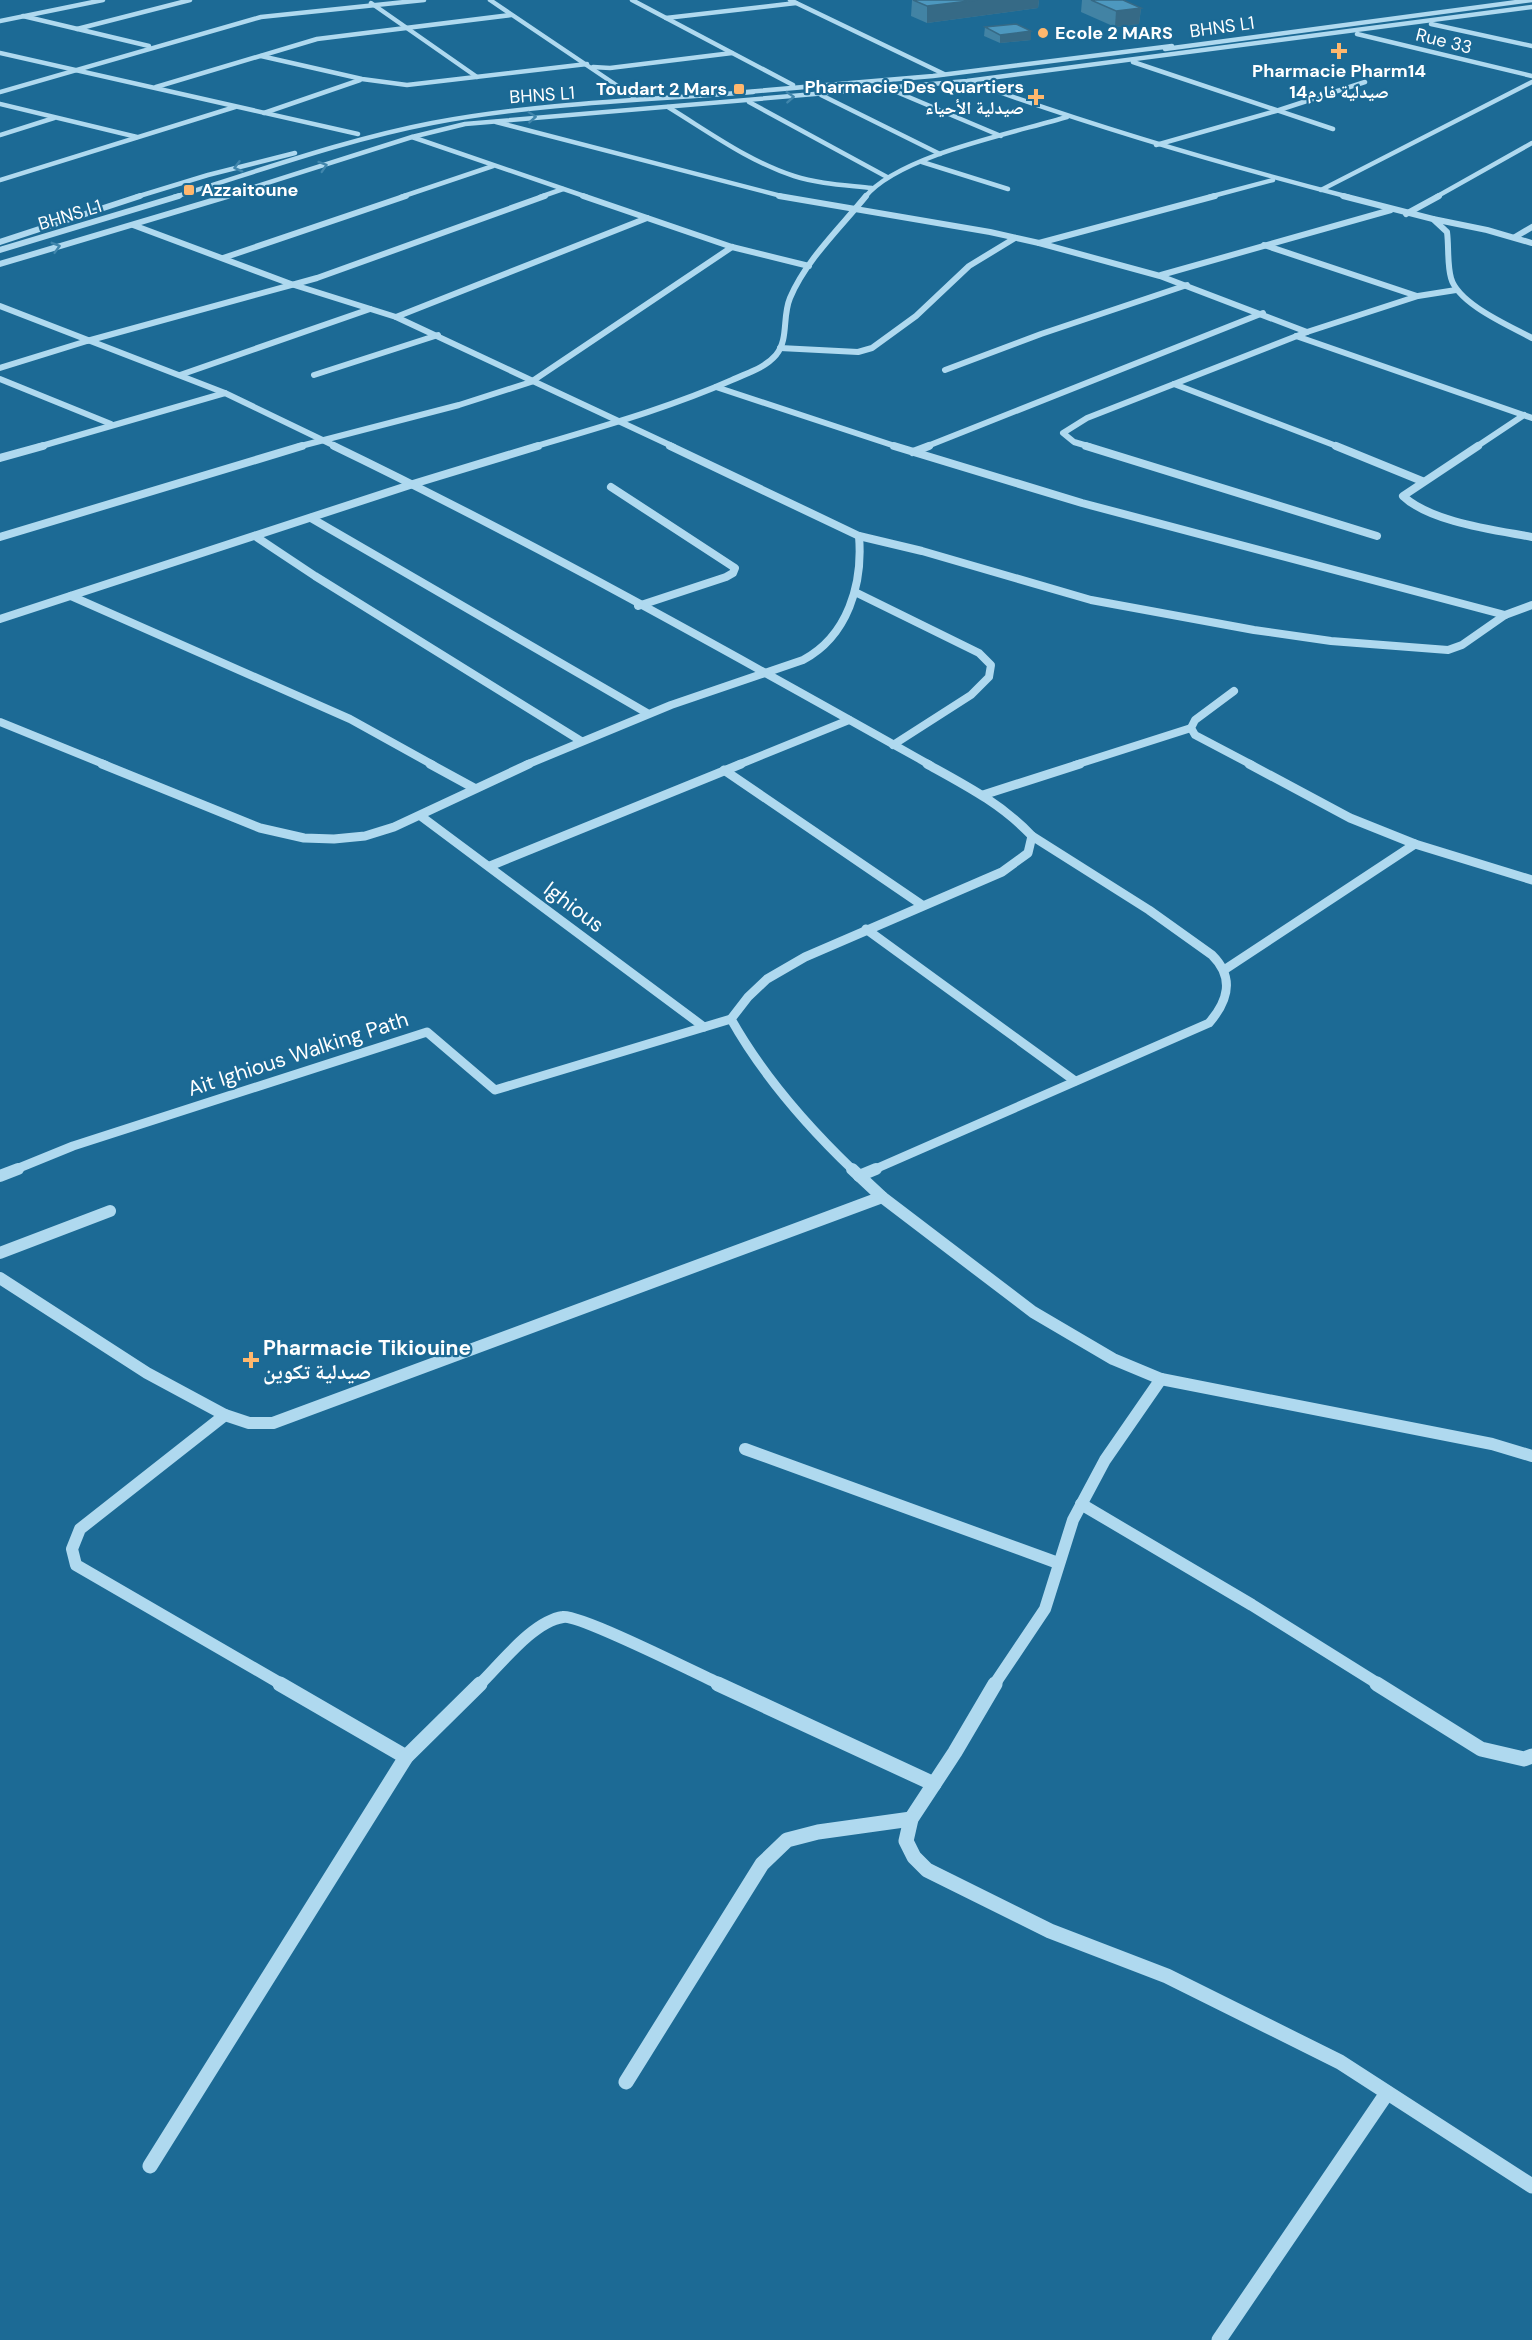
<svg xmlns="http://www.w3.org/2000/svg" width="1532" height="2340" viewBox="0 0 1532 2340" font-family="'DM Sans','Noto Naskh Arabic',sans-serif">
	<style>
		.lines { fill: none; stroke-linecap: round; stroke-linejoin: round }
		.minor-far5 { stroke: #afd9ef; stroke-width: 4.5 }
		.minor-far4 { stroke: #afd9ef; stroke-width: 6 }
		.minor-far3 { stroke: #afd9ef; stroke-width: 8 }
		.minor-far2 { stroke: #afd9ef; stroke-width: 9 }
		.minor-far1 { stroke: #afd9ef; stroke-width: 12 }
		.minor { stroke: #afd9ef; stroke-width: 15 }
		.wall { fill: #4283a4 }
		.shaded-wall { fill: #366a86 }
		.building { fill: #4d98bf; stroke: #366a86; stroke-width: 1.5 }
		.oneway { stroke: #4186ac }
		.poi-dot { fill: #ffb76d; stroke: #1c6a95; stroke-width: 2 }
		.labels { text-anchor: middle; stroke-width: 4.5; stroke-linejoin: round; paint-order: stroke }
		.far-street-label { font-size: 18px; fill: #fff; stroke: #1c6a95 }
		.far-poi-label { font-size: 18px; font-weight: bold; fill: #fff; stroke: #1c6a95; text-anchor: start }
		.street-label { font-size: 21px; fill: #fff; stroke: #1c6a95 }
		.poi-label { font-size: 21px; font-weight: bold; fill: #fff; stroke: #1c6a95; text-anchor: start }
	</style>
	<rect width="100%" height="100%" fill="#1c6a95"/>
	<g class="lines">
		<g class="minor-far5">
			<path d="M490 0 634 97"/>
			<path d="M632 0 793 85"/>
			<path d="M790 0 944 74"/>
			<path d="M371 3 477 77"/>
			<path d="M23 16 149 46"/>
			<path d="M666 18 796 3"/>
			<path d="M0 21 103 0"/>
			<path d="M1431 24 1532 46"/>
			<path d="M77 29 190 0"/>
			<path d="M1357 34 1532 76"/>
			<path d="M1165 49 1532 0"/>
			<path d="M0 53 358 134"/>
			<path d="M261 56 362 79 407 85 587 64"/>
			<path d="M1133 62 1333 129"/>
			<path d="M593 67 610 68 732 53"/>
			<path d="M971 82C1095 127 1221 164 1349 197"/>
			<path d="M156 87 317 39 511 15"/>
			<path d="M892 90 1001 136"/>
			<path d="M0 92 261 17 424 0"/>
			<path d="M746 92 933 76 1172 46"/>
			<path d="M821 95 940 154"/>
			<path d="M749 102 887 177"/>
			<path d="M0 104 137 137"/>
			<path d="M668 107C709 132 748 161 794 176 819 184 846 185 872 188"/>
			<path d="M264 113 360 80"/>
			<path d="M496 122 785 197"/>
			<path d="M0 135 54 118"/>
			<path d="M412 137 587 197"/>
			<path d="M1156 145 1276 111 1365 82"/>
			<path d="M922 162 1008 189"/>
			<path d="M0 180 235 107"/>
			<path d="M1321 190 1532 82"/>
			<path d="M136 197 208 175 295 153"/>
			<path d="M174 197C259 171 344 140 432 123 537 103 646 100 753 92"/>
			<path d="M223 197 412 137 465 124 967 81 1532 7"/>
			<path d="M401 197 493 166"/>
			<path d="M540 197 563 189"/>
			<path d="M865 197C899 155 1014 133 1067 117"/>
			<path d="M1209 197 1273 180"/>
			<path d="M1436 197 1532 143"/>
		</g>
		<g class="minor-far4">
			<path d="M583 196 732 247 809 266"/>
			<path d="M779 196 990 232 1039 243 1160 276 1307 332"/>
			<path d="M1343 196 1433 219 1447 232C1449 247 1447 264 1451 278 1458 304 1510 326 1532 338"/>
			<path d="M1406 214 1439 196"/>
			<path d="M1433 219 1487 230 1532 243"/>
			<path d="M133 225 291 284 396 317 674 447"/>
			<path d="M1515 237 1532 227"/>
			<path d="M0 242 140 196"/>
			<path d="M1039 243 1215 196"/>
			<path d="M1264 245 1417 296"/>
			<path d="M0 250 179 196"/>
			<path d="M223 258 406 196"/>
			<path d="M0 264 228 196"/>
			<path d="M1161 275 1391 210"/>
			<path d="M0 306 225 393"/>
			<path d="M396 317 647 218"/>
			<path d="M1296 336 1532 418"/>
			<path d="M780 348 858 352 872 348 916 316 969 266 1015 238"/>
			<path d="M0 368 87 341 317 278 545 196"/>
			<path d="M945 370 1041 334 1187 285"/>
			<path d="M180 375 370 309"/>
			<path d="M314 375 438 335"/>
			<path d="M0 379 111 424"/>
			<path d="M1174 384 1339 447"/>
			<path d="M716 387 898 447"/>
			<path d="M38 447 225 393 337 447"/>
			<path d="M297 447 459 405 531 382 732 247"/>
			<path d="M533 447C600 427 669 408 732 380 747 373 765 368 776 355 789 339 782 317 790 298 806 260 840 228 866 196"/>
			<path d="M925 447 1263 313"/>
			<path d="M1091 447 1074 442 1063 433 1087 418 1307 332 1418 296 1456 290"/>
			<path d="M1476 447 1524 415"/>
		</g>
		<g class="minor-far3">
			<path d="M334 446C537 544 734 655 930 765"/>
			<path d="M894 446 1082 503 1505 615"/>
			<path d="M1086 446 1377 536"/>
			<path d="M1336 446 1422 481"/>
			<path d="M1478 446 1403 496C1430 522 1495 530 1532 537"/>
			<path d="M913 452 929 446"/>
			<path d="M0 458 43 446"/>
			<path d="M611 487 735 568 733 573 726 577 638 606"/>
			<path d="M311 518 647 713"/>
			<path d="M255 536 315 576 581 741"/>
			<path d="M859 536 922 551 1091 600 1254 630 1331 641 1448 650 1462 645 1505 615 1532 605"/>
			<path d="M0 537 302 446"/>
			<path d="M855 592 979 653 991 665 989 677 971 695 893 745"/>
			<path d="M71 596 350 719 433 765"/>
			<path d="M0 619 413 484 538 446"/>
			<path d="M1234 691 1195 720 1191 728 1195 735 1252 765"/>
			<path d="M0 722 106 765"/>
			<path d="M526 765 671 705 803 660C848 636 863 584 859 536L670 446"/>
			<path d="M738 765 849 720"/>
			<path d="M1075 765 1191 728"/>
		</g>
		<g class="minor-far2">
			<path d="M102 764 260 828 304 838 334 839 365 836 394 827 529 764"/>
			<path d="M430 764 474 788"/>
			<path d="M1249 764 1350 818 1415 844 1532 880"/>
			<path d="M724 770 922 905"/>
			<path d="M983 795 1080 764"/>
			<path d="M422 817 704 1027"/>
			<path d="M490 866 741 764"/>
			<path d="M866 929 1075 1081"/>
			<path d="M1224 970 1415 844"/>
			<path d="M14 1170 73 1146 427 1032 495 1090 731 1019"/>
			<path d="M853 1170C806 1125 763 1076 731 1019L748 997 767 979 805 957 1002 872 1028 853 1032 836C1002 804 965 785 927 764"/>
			<path d="M873 1170 1209 1023C1228 1001 1235 978 1212 955L1149 910 1032 836"/>
		</g>
		<g class="minor-far1">
			<path d="M852 1169 882 1197 1033 1312 1113 1359 1161 1379 1492 1444 1532 1456"/>
			<path d="M0 1176 18 1169"/>
			<path d="M859 1176 876 1169"/>
			<path d="M0 1253 110 1211"/>
			<path d="M0 1278 147 1373 225 1415 249 1423H273L882 1197"/>
			<path d="M225 1415 80 1529 72 1549 76 1565 283 1685"/>
			<path d="M745 1449 1058 1563"/>
			<path d="M1081 1504 1252 1605 1380 1685"/>
			<path d="M479 1685C500 1665 533 1621 563 1617 579 1614 698 1674 722 1685"/>
			<path d="M994 1685 1045 1609 1073 1520 1105 1460 1161 1379"/>
		</g>
		<g class="minor">
			<path d="M280 1684 406 1757"/>
			<path d="M718 1684 934 1784"/>
			<path d="M995 1684 955 1752 911 1819 906 1841 914 1857 927 1870 1050 1931 1167 1976 1340 2062 1532 2186"/>
			<path d="M1377 1684 1481 1749 1524 1759 1532 1756"/>
			<path d="M626 2082 762 1864 787 1840 818 1832 911 1819"/>
			<path d="M150 2166 406 1757 480 1684"/>
			<path d="M1219 2340 1387 2093"/>
		</g>
	</g>
	<g class="wall">
		<path d="M912 0H1039L1038 8 927 23 911 16Z"/>
		<path d="M1082 0H1123L1141 8 1139 24 1115 27 1081 12Z"/>
		<path d="M985 27 1031 31V40L1000 43 984 36Z"/>
	</g>
	<g class="shaded-wall">
		<path d="M977 0H1039L1038 8 927 23V6Z"/>
		<path d="M1141 8 1139 24 1115 27 1116 11Z"/>
		<path d="M1031 31V40L1000 43V35Z"/>
	</g>
	<g class="building">
		<path d="M913 0H977L927 6Z"/>
		<path d="M1091 0H1123L1141 8 1116 11Z"/>
		<path d="M1016 24 1031 31 1000 35 985 27Z"/>
	</g>
	<defs><path id="oneway-chevron" d="M-2-3.5L2.5 0L-2 3.5" fill="none" stroke-width="1.6" stroke-linecap="round" stroke-linejoin="round" transform="scale(1.5)"/></defs>
	<g class="oneway">
		<use href="#oneway-chevron" transform="translate(790 97) rotate(-4)"/>
		<use href="#oneway-chevron" transform="translate(532 117) rotate(-4)"/>
		<use href="#oneway-chevron" transform="translate(323 166) rotate(-18)"/>
		<use href="#oneway-chevron" transform="translate(238 167) rotate(165)"/>
		<use href="#oneway-chevron" transform="translate(56 247) rotate(-16)"/>
	</g>
	<g class="poi-dot">
		<circle cx="1043" cy="33" r="6"/>
		<path d="M1336 42h6v6h6v6h-6v6h-6v-6h-6v-6h6z"/>
		<rect x="733" y="83" width="12" height="12" rx="3"/>
		<path d="M1033 88h6v6h6v6h-6v6h-6v-6h-6v-6h6z"/>
		<rect x="183" y="184" width="12" height="12" rx="3"/>
		<path d="M248 1351h6v6h6v6h-6v6h-6v-6h-6v-6h6z"/>
	</g>
	<g class="labels">
		<g class="far-street-label">
			<text transform="translate(1222 27) rotate(-8)" y="6">BHNS L1</text>
			<text transform="translate(1444 41) rotate(14)" y="6">Rue 33</text>
			<text transform="translate(542 95) rotate(-4)" y="6">BHNS L1</text>
			<text transform="translate(70 215) rotate(-17)" y="6">BHNS L1</text>
		</g>
		<g class="far-poi-label">
			<text x="1055" y="39">Ecole 2 MARS</text>
			<text x="1339" y="77" text-anchor="middle">Pharmacie Pharm14<tspan x="1339" dy="21">صيدلية فارم14</tspan></text>
			<text x="1024" y="93" text-anchor="end">Pharmacie Des Quartiers<tspan x="1024" dy="21">صيدلية الأحياء</tspan></text>
			<text x="727" y="95" text-anchor="end">Toudart 2 Mars</text>
			<text x="201" y="196">Azzaitoune</text>
		</g>
		<g class="street-label">
			<text transform="translate(574 907) rotate(37)" y="7">Ighious</text>
			<text transform="translate(298 1054) rotate(-18)" y="7">Ait Ighious Walking Path</text>
		</g>
		<g class="poi-label">
			<text x="263" y="1355">Pharmacie Tikiouine<tspan x="263" dy="24">صيدلية تكوين</tspan></text>
		</g>
	</g>
</svg>
